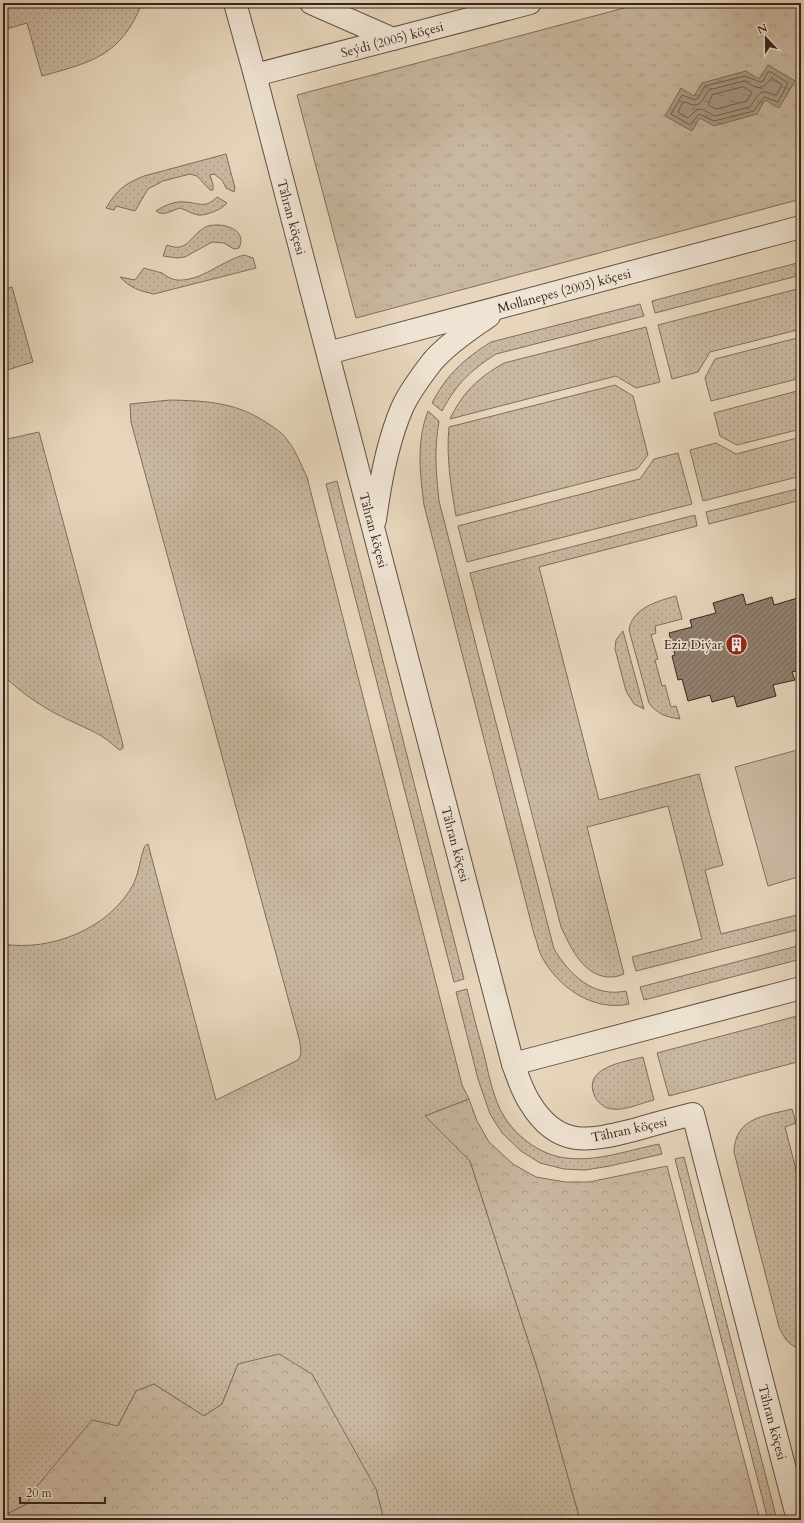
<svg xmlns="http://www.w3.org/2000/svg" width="804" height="1523" viewBox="0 0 804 1523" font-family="Cardo,serif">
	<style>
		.grass { fill: url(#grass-dots); stroke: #7e6e60 }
		.forest { fill: url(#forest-crowns); stroke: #7e6e60 }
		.park { fill: url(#park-tufts); stroke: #7e6e60 }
		.pitch { fill: #c9b8a1; stroke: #7e6e60 }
		.water { fill: url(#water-ripples); stroke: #7b6a5c }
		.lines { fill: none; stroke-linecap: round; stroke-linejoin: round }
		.shore { stroke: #6f5e52; stroke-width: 1 }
		.building { fill: url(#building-hatch); stroke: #34241e }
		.minor-casing { stroke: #615046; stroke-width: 24 }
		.minor { stroke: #efe4d3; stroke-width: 22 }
		.labels { text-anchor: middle; stroke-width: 3.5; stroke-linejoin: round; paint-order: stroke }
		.street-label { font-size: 13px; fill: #34241e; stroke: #efe4d3 }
		.poi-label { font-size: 13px; fill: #34241e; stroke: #efe4d3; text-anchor: end }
	</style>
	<defs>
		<pattern id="grass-dots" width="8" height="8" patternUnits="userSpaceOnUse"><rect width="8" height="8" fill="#c9b8a1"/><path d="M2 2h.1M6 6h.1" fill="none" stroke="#ad9e8a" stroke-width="1.8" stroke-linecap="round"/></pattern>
		<pattern id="forest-crowns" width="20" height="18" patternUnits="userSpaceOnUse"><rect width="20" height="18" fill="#c9b8a1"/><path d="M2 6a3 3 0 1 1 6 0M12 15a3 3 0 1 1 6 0" fill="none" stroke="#ad9e8a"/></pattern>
		<pattern id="park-tufts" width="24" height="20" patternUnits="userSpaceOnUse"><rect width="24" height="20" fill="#c9b8a1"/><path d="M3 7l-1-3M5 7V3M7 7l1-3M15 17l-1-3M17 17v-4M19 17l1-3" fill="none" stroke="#ad9e8a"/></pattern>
		<pattern id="water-ripples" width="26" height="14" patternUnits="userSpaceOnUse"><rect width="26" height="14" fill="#aa9986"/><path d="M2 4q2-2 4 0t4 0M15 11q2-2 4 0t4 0" fill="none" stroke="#8b7d6d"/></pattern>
		<pattern id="building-hatch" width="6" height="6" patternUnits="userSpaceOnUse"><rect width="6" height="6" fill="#918170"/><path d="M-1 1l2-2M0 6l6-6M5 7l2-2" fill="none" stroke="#77695b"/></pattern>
	</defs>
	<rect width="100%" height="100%" fill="#e7d6bc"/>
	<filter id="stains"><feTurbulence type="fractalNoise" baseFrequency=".005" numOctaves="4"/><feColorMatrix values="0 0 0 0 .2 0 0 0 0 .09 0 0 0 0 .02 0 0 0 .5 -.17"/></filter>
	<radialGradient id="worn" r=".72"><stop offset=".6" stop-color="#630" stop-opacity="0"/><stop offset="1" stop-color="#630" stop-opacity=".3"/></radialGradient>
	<g class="grass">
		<path d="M3 3H142C121 56 92 62 42 76L27 23 3 30Z"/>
		<path d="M226 154 235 188 234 192 226 188 222 180 214 174 210 175 213 185V190H210L197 176 190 174 163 181 148 189 135 211 116 206 114 210 106 208C117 190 124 184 144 176Z"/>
		<path d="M217 197 227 203C223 209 206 216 198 215 192 214 186 210 180 208 172 210 164 217 156 211 165 205 175 201 185 202 200 203 205 209 217 197Z"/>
		<path d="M219 225C232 226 246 233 239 248L234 249 224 243 212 242 185 257 177 258 163 256 167 245C188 253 189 237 204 228 208 225 214 225 219 225Z"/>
		<path d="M244 255 253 258 256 268 154 294C140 291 130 288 120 277L135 280 144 268C149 270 156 271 162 273 166 276 171 279 176 280 201 282 221 261 244 255Z"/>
		<path d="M801 262V275L655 313 652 301Z"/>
		<path d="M12 287 33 362 7 370 3 356V290Z"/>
		<path d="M801 288V329L710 352 698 372 672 379 658 325Z"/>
		<path d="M640 304 644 316 496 354C470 371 457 383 442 411L432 403C448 373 463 360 491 342Z"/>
		<path d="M646 327 660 382 636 388 616 376 450 419C463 392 478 378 504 363Z"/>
		<path d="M801 337V378L711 401 705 378 715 359Z"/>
		<path d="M615 385 633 396 648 455 637 469 456 516C451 487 446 457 449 427Z"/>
		<path d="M801 390V429L737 445 720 436 714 413Z"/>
		<path d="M170 400C208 401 237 402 270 425 276 429 284 434 288 441 296 451 301 465 307 477L462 1085 469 1099 425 1116 470 1161 541 1380 580 1520H384L376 1489 238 1364 222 1404 204 1416 154 1384 136 1391 118 1426 38 1485 27 1504 3 1516V944C51 952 111 928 134 883 139 872 140 859 144 848 145 845 146 845 148 844L216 1100 298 1060 301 1054 300 1042 131 422 130 404Z"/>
		<path d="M428 411 439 421C434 450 436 472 439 501L554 949C570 975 593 998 626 991L629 1004C593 1012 557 987 541 955 538 949 537 941 534 934L424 505C420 473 416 443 428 411Z"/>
		<path d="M39 432 123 745V748L120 750 118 749C101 733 91 731 71 721 46 710 22 694 3 675V440Z"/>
		<path d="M801 437V476L703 501 690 450 716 443 736 454Z"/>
		<path d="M678 453 692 504 467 562 458 526 640 479 654 459Z"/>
		<path d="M337 481 464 979 454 982 326 484Z"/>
		<path d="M801 488V500L709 524 706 512Z"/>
		<path d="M695 515 697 526 539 567 599 800 699 774 723 865 705 870 721 934 801 914V929L636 971 632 957 702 939 668 806 587 827 624 974C621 975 616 977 612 977 584 978 571 948 561 927L470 573Z"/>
		<path d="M676 596 682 619 655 626 656 633 651 635 658 659 655 660 662 686 665 685 671 707 676 706 680 719C666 717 657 714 649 703L629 630C632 608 658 601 676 596Z"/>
		<path d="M623 631 644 709 634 704 626 691 615 649 616 640Z"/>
		<path d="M801 945V959L644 1000 640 987Z"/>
		<path d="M467 989C472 1011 478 1033 484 1054 488 1072 492 1092 500 1109 512 1134 539 1155 566 1158 597 1162 629 1150 659 1144L662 1154 610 1166 585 1170 564 1169 540 1163 521 1151 502 1133 490 1114 478 1079 456 992Z"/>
		<path d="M801 1015V1061L669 1096 657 1053Z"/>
		<path d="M643 1057 654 1100C641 1103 625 1111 612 1109 606 1109 598 1103 595 1097 581 1067 624 1062 643 1057Z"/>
		<path d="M792 1109 796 1123 785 1127 801 1189V1349C789 1346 784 1338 779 1327L734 1152C735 1117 765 1116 792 1109Z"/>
		<path d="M684 1157 777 1520H768L675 1159Z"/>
	</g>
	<g class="forest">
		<path d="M469 1099 477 1121 489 1142 513 1164 536 1177 565 1182H589L667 1166 760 1520H580L541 1380 470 1161 425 1116Z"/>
		<path d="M279 1354 312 1374 376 1489 384 1520H3V1516L27 1504 38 1485 92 1420 118 1426 136 1391 154 1384 204 1416 222 1404 238 1364Z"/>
	</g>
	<path class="park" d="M643 3H801V199L356 318 297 95Z"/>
	<path class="pitch" d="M801 749V876L768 886 735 767Z"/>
	<path class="water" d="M768 65 795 81 779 108 765 100 757 114 714 126 700 118 692 131 665 116 681 88 694 96 702 83 746 71 759 79Z"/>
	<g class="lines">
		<g class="shore">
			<path d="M768 72H771L788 83 778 102 764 97 754 111 714 121 699 114 690 125 671 114 682 95 695 100 698 98 705 86 745 76 760 82 763 81Z"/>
			<path d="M772 78 782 85 777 94 774 95C759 87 758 96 750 107L715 116C699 108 701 105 688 118L678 112 683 102C687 102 689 104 693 105 702 106 704 96 709 90L744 81C751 84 758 91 765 85 768 83 769 80 772 78Z"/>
			<path d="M743 87 752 92 747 101 716 109 708 105 712 95Z"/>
		</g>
	</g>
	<path class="building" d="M743 594 746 605 772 597 774 605 801 597V670L792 672 795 680 773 685 776 696 737 707 734 696 712 702 710 695 688 701 682 679 678 680 672 656 675 655 669 633 692 627 690 620 716 613 713 603Z"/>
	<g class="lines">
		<defs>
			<g id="minor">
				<path d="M235 3 255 75 513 1064C518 1077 522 1091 530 1103 558 1149 589 1141 634 1130 654 1124 673 1119 693 1114L798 1520"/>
				<path d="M311 3 393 39"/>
				<path d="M255 75 530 3"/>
				<path d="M328 353 801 227"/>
				<path d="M375 520C380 482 387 443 402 408 409 392 422 375 432 362 446 345 471 328 489 316"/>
				<path d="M513 1064 801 988"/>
			</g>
		</defs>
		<use href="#minor" class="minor-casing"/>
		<use href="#minor" class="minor"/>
	</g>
	<defs>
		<symbol id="building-disc" viewBox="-11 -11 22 22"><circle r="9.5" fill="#8f2418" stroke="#efe4d3"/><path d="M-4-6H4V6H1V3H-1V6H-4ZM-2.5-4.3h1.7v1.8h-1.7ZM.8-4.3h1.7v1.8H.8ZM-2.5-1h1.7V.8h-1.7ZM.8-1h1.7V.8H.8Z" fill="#fff"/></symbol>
	</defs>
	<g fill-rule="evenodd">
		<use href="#building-disc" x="724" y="632" width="25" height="25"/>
	</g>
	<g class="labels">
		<g class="street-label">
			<text transform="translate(392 39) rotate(-15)" y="5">Seýdi (2005) köçesi</text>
			<text transform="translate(292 217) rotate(75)" y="5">Tähran köçesi</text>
			<text transform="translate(564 290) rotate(-15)" y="5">Mollanepes (2003) köçesi</text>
			<text transform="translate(374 530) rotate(75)" y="5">Tähran köçesi</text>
			<text transform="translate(456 844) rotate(75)" y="5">Tähran köçesi</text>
			<text transform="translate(629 1129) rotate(-12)" y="5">Tähran köçesi</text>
			<text transform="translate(773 1422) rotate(75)" y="5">Tähran köçesi</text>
		</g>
		<g class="poi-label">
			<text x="722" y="649">Eziz Diýar</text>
		</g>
	</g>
	<rect width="804" height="1523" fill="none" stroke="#e7d6bc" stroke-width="16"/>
	<rect x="4" y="4" width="796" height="1515" fill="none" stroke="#34241e" stroke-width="2"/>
	<rect x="8" y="8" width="788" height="1507" fill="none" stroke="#34241e"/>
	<g transform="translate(766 38) rotate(338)" stroke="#efe4d3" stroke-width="3" paint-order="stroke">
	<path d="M0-3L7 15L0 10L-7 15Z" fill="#34241e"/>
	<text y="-6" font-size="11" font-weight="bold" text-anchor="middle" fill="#34241e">N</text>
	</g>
	<path d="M20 1497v6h85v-6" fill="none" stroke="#34241e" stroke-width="2"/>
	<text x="26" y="1497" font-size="12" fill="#34241e" stroke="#efe4d3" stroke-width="3" paint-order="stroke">20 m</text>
	<rect width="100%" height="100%" filter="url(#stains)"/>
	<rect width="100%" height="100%" fill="url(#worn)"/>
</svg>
